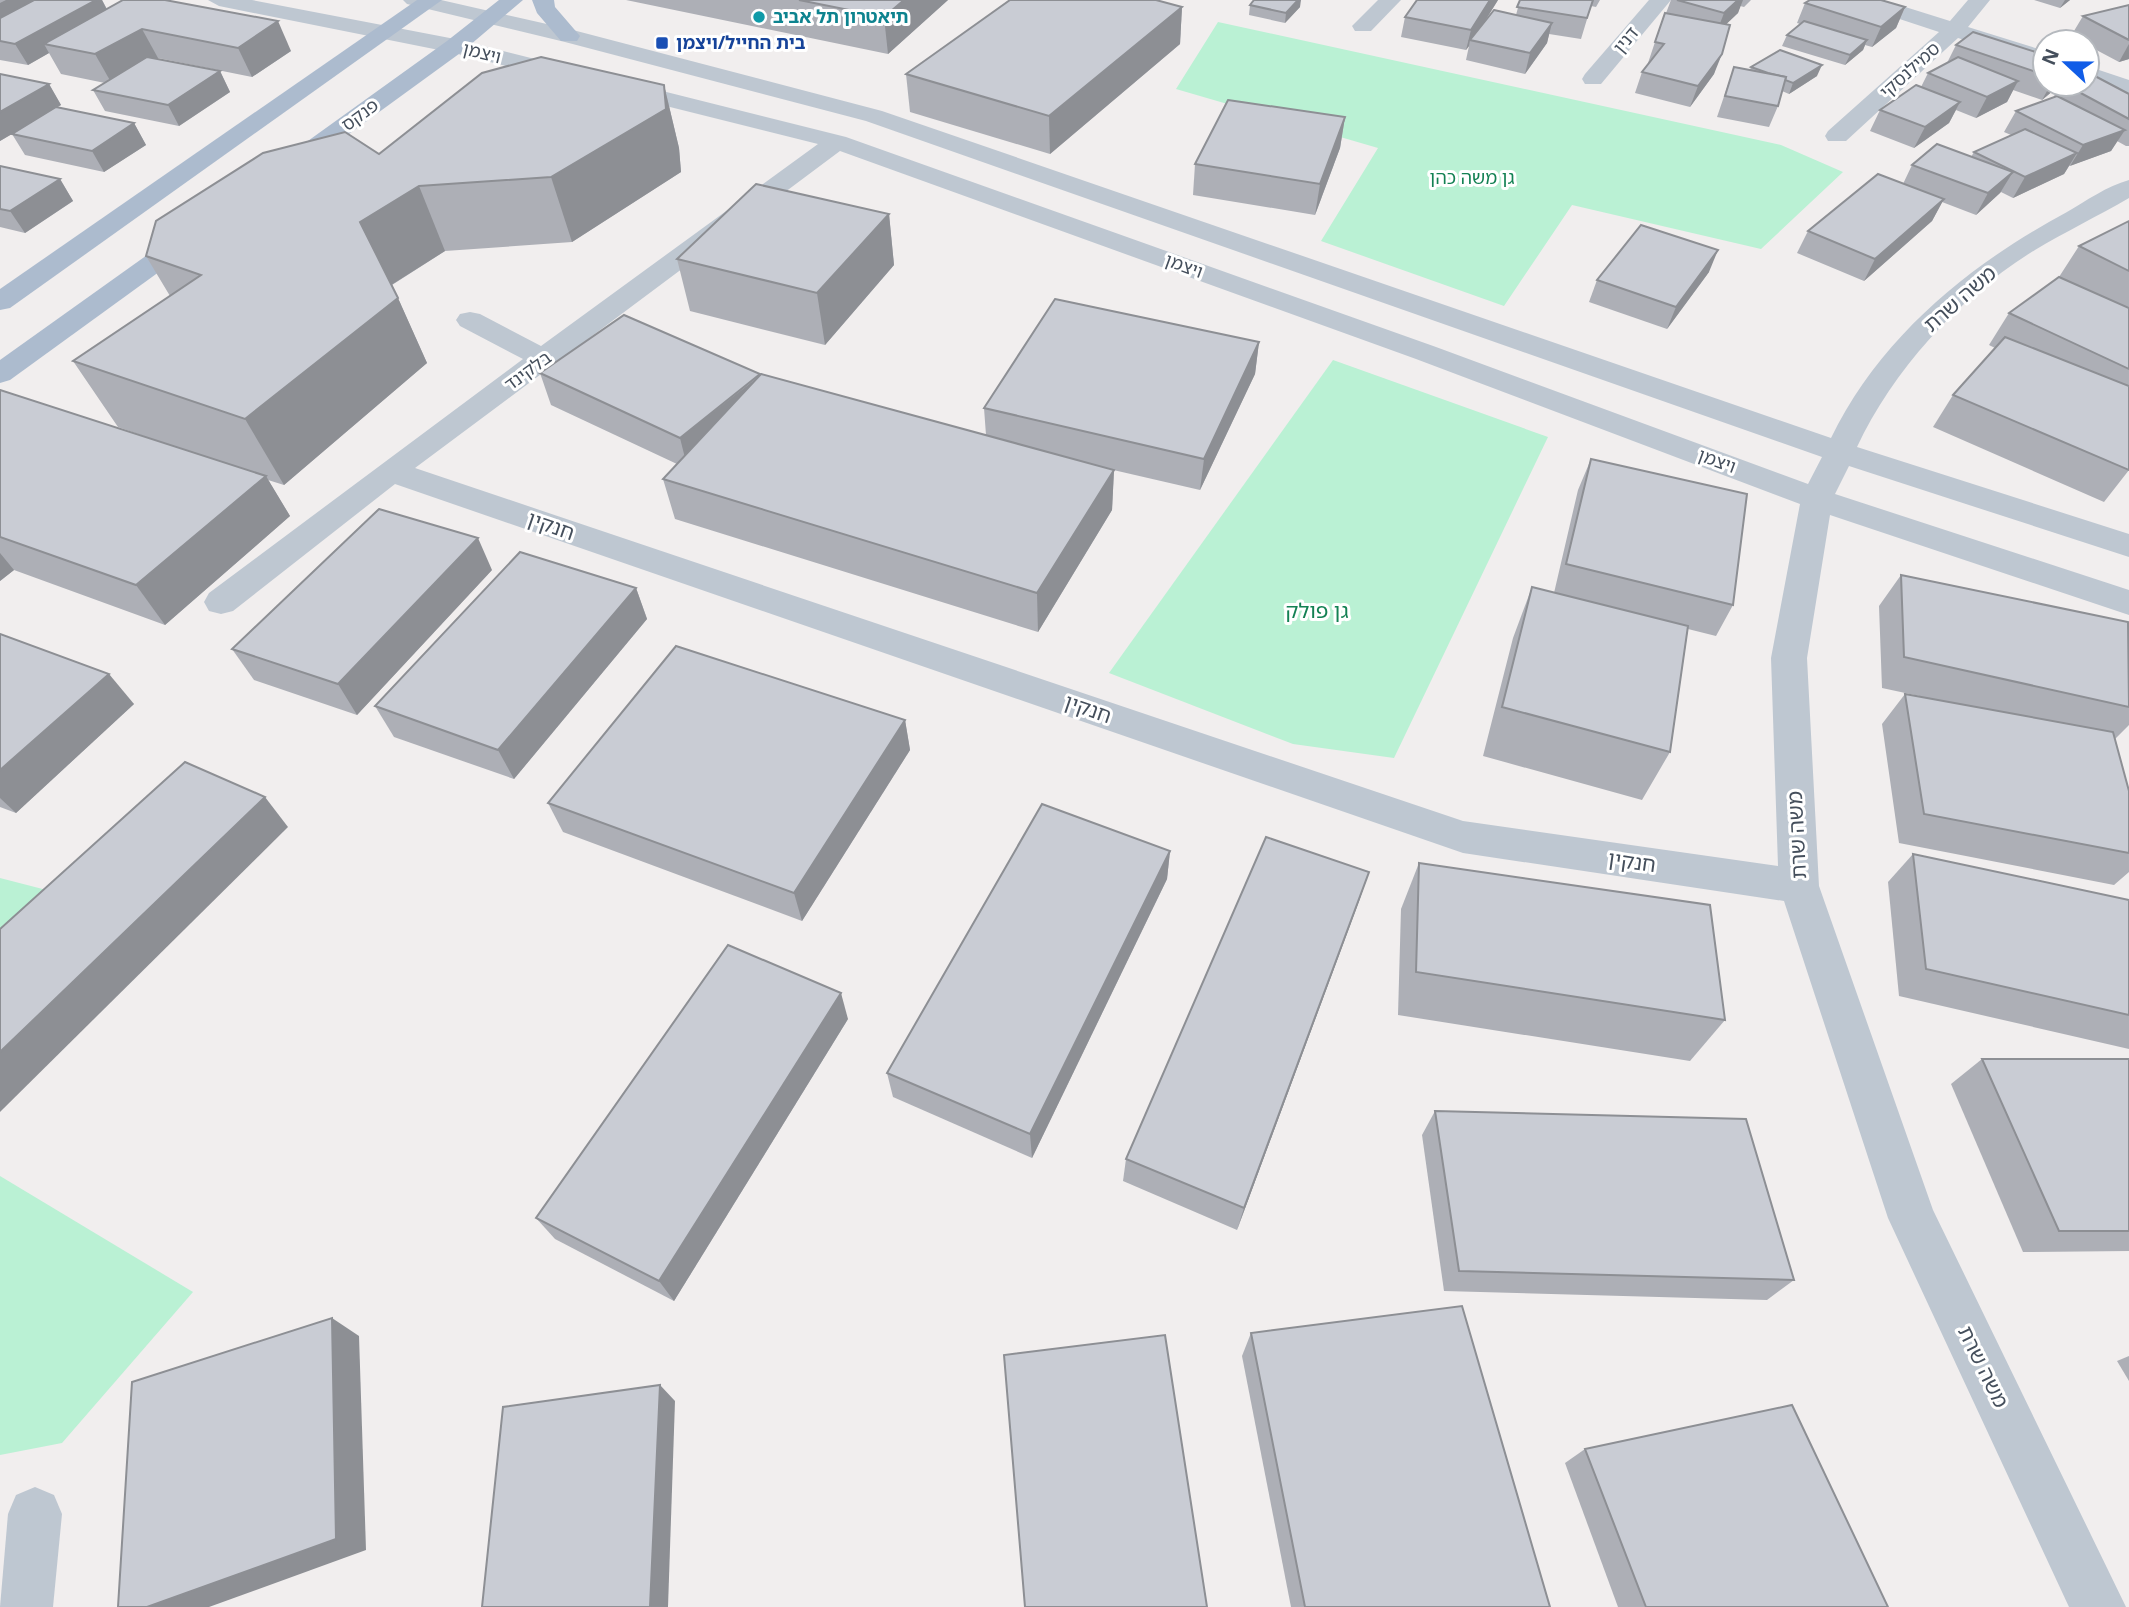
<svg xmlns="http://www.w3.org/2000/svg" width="2129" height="1607" viewBox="0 0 2129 1607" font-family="'Noto Sans','Noto Sans Hebrew',sans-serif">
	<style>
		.green { fill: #baf1d4 }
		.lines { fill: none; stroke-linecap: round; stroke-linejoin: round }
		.minor { fill: #bec7d1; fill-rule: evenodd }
		.major { fill: #acbbce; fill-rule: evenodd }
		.wall { fill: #adafb6 }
		.shaded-wall { fill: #8d8f94 }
		.building { fill: #c9ccd4; stroke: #8d8f94; stroke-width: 2 }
		.culture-dot { fill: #0f9aa8; stroke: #fff; stroke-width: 2.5 }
		.transit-dot { fill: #1a4fb4; stroke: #fff; stroke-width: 2.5 }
		.labels { text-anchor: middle; stroke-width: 6; stroke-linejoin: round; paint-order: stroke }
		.far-culture-label { font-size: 18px; font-weight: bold; fill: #0d838f; stroke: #fff; text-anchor: start }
		.far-street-label { font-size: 18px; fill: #454f5c; stroke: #fff }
		.far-transit-label { font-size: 18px; font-weight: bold; fill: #164399; stroke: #fff; text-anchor: start }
		.far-park-label { font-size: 18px; fill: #138153; stroke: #fff }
		.street-label { font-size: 21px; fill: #454f5c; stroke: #fff }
		.park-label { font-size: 21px; fill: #138153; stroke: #fff }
	</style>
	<rect width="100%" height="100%" fill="#f1eeee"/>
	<g class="green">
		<path d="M1218 22 1781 145 1843 172 1761 249 1572 205 1504 306 1321 241 1378 148 1176 89Z"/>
		<path d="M1333 360 1548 437 1394 758 1293 744 1109 673Z"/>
		<path d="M0 878 62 894 0 962Z"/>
		<path d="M0 1176 193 1292 62 1443 0 1455Z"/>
	</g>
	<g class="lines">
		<g class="minor">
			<path d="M208 0H252L455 39 846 137 1436 347 1808 484 1822 457 866 121 565 42 407 4 403 0H441L569 29 882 111 1831 438C1880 337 1970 264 2067 212 2086 201 2107 186 2129 180V198C2098 216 2065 232 2035 250 1962 294 1893 370 1857 447L2129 534V557L1849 466 1835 494 2129 590V615L1830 515 1807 658 1819 886 1933 1210 2126 1607H2069L1888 1218 1784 901 1463 853 395 484 233 611 221 614 209 611 204 602 209 593 523 359 460 326 456 320 460 314 470 312 480 314 541 346 818 144 454 53 219 6ZM840 151 1416 359 1800 504 1771 658 1778 866 1463 821 415 468Z"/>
			<path d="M1378 0H1401L1371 31H1355L1352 26Z"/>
			<path d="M1649 0H1671L1601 84H1585L1582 79 1585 74Z"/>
			<path d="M1850 0H1883L1950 21 1968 0H1990L1968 27 2045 51V65L1958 38 1846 141H1828L1825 136 1828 131 1939 32 1854 4Z"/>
			<path d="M2087 66 2129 80V95L2087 81Z"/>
			<path d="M35 1487 54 1495 62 1514 53 1607H0L8 1514 16 1495Z"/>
		</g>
		<g class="major">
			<path d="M417 0H442L10 308 0 310V289Z"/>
			<path d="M499 0H523L463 51 298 171H280L277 166 280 161 447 41Z"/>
			<path d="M532 0H554L555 7 580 36 577 41H561L537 13Z"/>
			<path d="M194 226 203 228 207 234 203 240 10 380 0 383V360L185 228Z"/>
		</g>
	</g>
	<g class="wall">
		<path d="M0 0H102L107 9 291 51 252 77 158 58 156 59 220 71 230 92 179 126 105 111 93 90 105 83 61 74 49 53 28 65 0 60Z"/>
		<path d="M626 0H948L888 54Z"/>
		<path d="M1498 0 1482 26 1516 15 1520 0H1600L1596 7 1591 6 1581 39 1549 34 1547 43 1525 74 1466 60 1469 46 1466 50 1401 37 1405 17Z"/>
		<path d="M1671 0H1751L1744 7 1740 6 1738 13 1726 24 1714 74 1690 107 1635 93 1642 72 1649 63H1648L1655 42Z"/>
		<path d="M2034 0H2070L2060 8Z"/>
		<path d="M1805 3 1905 7 1896 28 1872 47 1865 45 1863 50 1845 65 1782 46 1787 35 1800 24 1797 23Z"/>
		<path d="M1250 5 1300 7 1285 23 1249 15Z"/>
		<path d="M2129 5V59L2119 62 2087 45V42H2082L2071 36 2083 16Z"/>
		<path d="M1182 7 1180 44 1050 154 910 112 906 74Z"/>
		<path d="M1956 45 2045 55V84H2087L2129 94V146H2126L2117 141 2111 151 2069 166 2064 174 2013 198 2001 192 1976 215 1942 202 1932 221 1864 281 1797 253 1808 231 1903 184 1912 165 1971 157 1974 152 2011 135 2004 132 2016 111 2053 98 2060 85 2042 100 2013 90 2007 102 1976 118 1956 110 1949 123 1914 148 1870 131 1880 110 1921 87 1928 73 1947 63Z"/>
		<path d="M1734 67 1750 70 1751 67 1817 76 1789 94 1782 91 1778 106 1769 127 1717 117Z"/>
		<path d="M0 74 49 84 61 105 57 107 134 123 146 145 104 172 25 155 12 134 0 141Z"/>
		<path d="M664 85 679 148 681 172 572 242 445 251 392 285 427 363 284 485 268 480 290 516 165 625 14 570 0 581V390L152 439 118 427 73 361 170 296 146 256 379 154Z"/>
		<path d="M1345 117 1340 148 1315 215 1193 195 1195 164Z"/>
		<path d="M0 166 60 179 73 201 25 233 0 227Z"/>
		<path d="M889 214 894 265 825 345 690 311 677 259Z"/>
		<path d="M2129 221V470L2104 502 1933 427 1953 395 1995 348 1989 345 2009 313 2059 277 2079 246Z"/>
		<path d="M1709 272 1667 329 1589 302 1597 280Z"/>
		<path d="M1259 342 1255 374 1200 490 1096 466 1114 470 1112 510 1038 632 675 519 663 479 677 464 551 405 540 373 760 374 986 435 984 408Z"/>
		<path d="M1591 459 1733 605 1716 636 1688 629 1670 752 1642 800 1483 756 1513 638 1532 587 1554 593 1578 490Z"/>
		<path d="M492 570 357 715 254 680 232 649Z"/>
		<path d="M1901 575 2129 626V725L2115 739 2129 791V872L2114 885 1899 843 1882 724 1905 694 1924 697 1882 688 1879 606Z"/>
		<path d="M636 588 647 619 514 779 394 737 375 706Z"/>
		<path d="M0 634 134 704 16 813 0 807Z"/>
		<path d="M905 720 910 750 802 921 563 832 548 803Z"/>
		<path d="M1170 851 1167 879 1032 1158 893 1097 887 1073Z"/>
		<path d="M1913 854 2129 900V1049L1899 996 1888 882Z"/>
		<path d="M1419 863 1725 1020 1690 1061 1398 1015 1401 909Z"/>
		<path d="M1369 872 1359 901 1237 1230 1123 1181 1126 1159Z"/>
		<path d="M848 1019 674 1301 555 1239 536 1218Z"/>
		<path d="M1982 1059H2129V1251L2023 1252 1951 1084Z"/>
		<path d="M1435 1111 1794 1280 1767 1300 1444 1291 1422 1135Z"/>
		<path d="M1251 1333 1550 1607H1291L1242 1356Z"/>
		<path d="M2129 1356V1381L2117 1361Z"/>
		<path d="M1585 1449 1888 1607H1618L1565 1463Z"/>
	</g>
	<g class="shaded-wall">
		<path d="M6 0H56L0 30V3Z"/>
		<path d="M96 0H102L111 18 44 44 49 53 28 65 15 44Z"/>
		<path d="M904 0H948L888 54 884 17Z"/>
		<path d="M1298 0H1301L1300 7 1285 23 1286 13Z"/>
		<path d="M1490 0H1498L1473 40H1470L1469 46 1466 50 1471 30Z"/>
		<path d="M1738 0H1743L1738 13 1716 34 1724 13Z"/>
		<path d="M2065 0H2070L2060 8Z"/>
		<path d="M1182 7 1180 44 1050 154 1049 116Z"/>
		<path d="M1905 7 1896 28 1872 47 1881 27Z"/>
		<path d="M278 21 291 51 252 77 238 48Z"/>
		<path d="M1552 23 1547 43 1525 74 1530 53Z"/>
		<path d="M142 29 158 58 112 84 95 54Z"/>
		<path d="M1867 40 1863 50 1845 65 1850 55Z"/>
		<path d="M2129 44V59L2119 62Z"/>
		<path d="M1722 54 1714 74 1690 107 1698 86Z"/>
		<path d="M1822 65 1817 76 1789 94 1793 83Z"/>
		<path d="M220 71 230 92 179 126 168 105Z"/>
		<path d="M2018 81 2007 102 1976 118 1987 97Z"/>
		<path d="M49 84 61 105 0 141V112Z"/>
		<path d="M2051 84H2061L2042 100Z"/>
		<path d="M664 85 679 148 681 172 572 242 551 177Z"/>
		<path d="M1960 102 1949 123 1914 148 1925 127Z"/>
		<path d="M1345 117 1340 148 1315 215 1320 184Z"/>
		<path d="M134 123 146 145 104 172 92 151Z"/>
		<path d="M2125 130 2111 151 2070 166 2083 145Z"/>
		<path d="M2077 153 2064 174 2013 198 2025 177Z"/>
		<path d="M2013 172 2000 193 1976 215 1988 193Z"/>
		<path d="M60 179 73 201 25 233 10 211Z"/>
		<path d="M419 186 445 251 388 287 360 222Z"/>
		<path d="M1944 199 1932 221 1864 281 1875 259Z"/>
		<path d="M889 214 894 265 825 345 817 293Z"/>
		<path d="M1718 250 1709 272 1667 329 1676 307Z"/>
		<path d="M398 298 427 363 284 485 245 419Z"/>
		<path d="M1259 342 1255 374 1200 490 1204 459Z"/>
		<path d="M761 375 688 470 680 438Z"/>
		<path d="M1114 470 1112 510 1038 632 1037 593Z"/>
		<path d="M266 476 290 516 165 625 136 585Z"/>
		<path d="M478 538 492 570 357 715 338 684Z"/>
		<path d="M0 553 14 570 0 581Z"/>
		<path d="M636 588 647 619 514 779 498 750Z"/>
		<path d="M109 674 134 704 16 813 0 798V770Z"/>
		<path d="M905 720 910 750 802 921 794 893Z"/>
		<path d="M265 797 288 827 0 1112V1052Z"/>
		<path d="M1170 851 1167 879 1032 1158 1030 1134Z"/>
		<path d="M1369 872 1359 901 1237 1230 1244 1208Z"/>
		<path d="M841 993 848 1019 674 1301 659 1281Z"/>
		<path d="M332 1318 359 1336 366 1550 209 1607H147Z"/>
		<path d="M660 1385 675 1401 668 1607H650Z"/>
	</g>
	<g class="building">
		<path d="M34 0H96L15 44 0 41V18Z"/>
		<path d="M123 0H165L278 21 238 48 142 29 95 54 44 44Z"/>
		<path d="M799 0H904L884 17Z"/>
		<path d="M1010 0H1156L1182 7 1049 116 906 74Z"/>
		<path d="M1254 0H1298L1286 13 1250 5Z"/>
		<path d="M1417 0H1490L1471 30 1405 17Z"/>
		<path d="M1520 0H1593L1587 18 1517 7Z"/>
		<path d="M1677 0H1738L1724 13Z"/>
		<path d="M1810 0H1881L1905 7 1881 27 1805 3Z"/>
		<path d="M2129 5V40L2083 16Z"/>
		<path d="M1494 10 1552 23 1530 53 1470 40Z"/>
		<path d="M1665 13 1730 25 1722 54 1698 86 1642 72 1664 44 1655 42Z"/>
		<path d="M1804 21 1867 40 1850 55 1787 35Z"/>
		<path d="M1973 32 2045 55V75L1956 45Z"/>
		<path d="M1780 50 1822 65 1793 83 1785 80 1786 77 1768 73 1751 67Z"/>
		<path d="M147 57 220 71 168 105 93 90Z"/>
		<path d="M541 57 664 85 666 109 551 177 419 186 360 222 398 298 245 419 73 361 201 275 146 256 156 221 263 153 345 132 379 154 482 73Z"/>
		<path d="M1958 57 2018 81 1987 97 1928 73Z"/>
		<path d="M1734 67 1786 77 1778 106 1725 96Z"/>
		<path d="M0 74 49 84 0 112Z"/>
		<path d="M2093 75 2129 94V119L2064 84H2087V76Z"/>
		<path d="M1916 85 1960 102 1925 127 1880 110Z"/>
		<path d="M2057 96 2125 130 2083 145 2016 111Z"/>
		<path d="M1228 100 1345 117 1320 184 1195 164Z"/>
		<path d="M56 107 134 123 92 151 12 134Z"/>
		<path d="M2025 129 2077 153 2025 177 1974 152Z"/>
		<path d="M1937 144 2013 172 1988 193 1912 165Z"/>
		<path d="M0 166 60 179 10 211 0 209Z"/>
		<path d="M1878 174 1944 199 1875 259 1808 231Z"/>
		<path d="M756 184 889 214 817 293 677 259Z"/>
		<path d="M2129 221V271L2079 246Z"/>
		<path d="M1641 225 1718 250 1676 307 1597 280Z"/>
		<path d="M2059 277 2129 308V369L2009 313Z"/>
		<path d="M1055 299 1259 342 1204 459 984 408Z"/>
		<path d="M624 315 760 374 680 438 540 373Z"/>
		<path d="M2005 337 2129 386V470L1953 395Z"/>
		<path d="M761 374 1114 470 1037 593 663 479Z"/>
		<path d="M0 390 266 476 136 585 0 537Z"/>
		<path d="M1591 459 1747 494 1733 605 1566 564Z"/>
		<path d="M379 509 478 538 338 684 232 649Z"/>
		<path d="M520 552 636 588 498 750 375 706Z"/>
		<path d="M1901 575 2128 622 2129 707 1904 657Z"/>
		<path d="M1532 587 1688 626 1670 752 1502 707Z"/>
		<path d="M0 634 109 674 0 770Z"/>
		<path d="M676 646 905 720 794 893 548 803Z"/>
		<path d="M1905 694 2113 732 2129 791V853L1924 814Z"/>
		<path d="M185 762 265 797 0 1052V929Z"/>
		<path d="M1042 804 1170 851 1030 1134 887 1073Z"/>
		<path d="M1266 837 1369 872 1244 1208 1126 1159Z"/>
		<path d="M1913 854 2129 900V1015L1926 969Z"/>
		<path d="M1419 863 1710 905 1725 1020 1416 972Z"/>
		<path d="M728 945 841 993 659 1281 536 1218Z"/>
		<path d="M1982 1059H2129V1231H2059Z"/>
		<path d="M1435 1111 1746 1119 1794 1280 1459 1271Z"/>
		<path d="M1462 1306 1550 1607H1305L1251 1333Z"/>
		<path d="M332 1318 336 1539 147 1607H118L132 1382Z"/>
		<path d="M1165 1335 1207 1607H1025L1004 1355Z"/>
		<path d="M660 1385 650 1607H482L503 1407Z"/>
		<path d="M1792 1405 1888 1607H1646L1585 1449Z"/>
	</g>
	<circle class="culture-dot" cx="759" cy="17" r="7"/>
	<rect class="transit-dot" x="655" y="36" width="14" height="14" rx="3.5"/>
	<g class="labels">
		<g class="far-culture-label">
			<text x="773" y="23">תיאטרון תל אביב</text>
		</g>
		<g class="far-street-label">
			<text transform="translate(1626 40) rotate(-50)" y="6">דנין</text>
			<text transform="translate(482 53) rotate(14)" y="6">ויצמן</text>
			<text transform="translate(1910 70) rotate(-42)" y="6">סמילנסקי</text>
			<text transform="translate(360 115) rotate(-36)" y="6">פנקס</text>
			<text transform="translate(1184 266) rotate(20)" y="6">ויצמן</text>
			<text transform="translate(528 371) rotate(-36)" y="6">בלקינד</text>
			<text transform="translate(1717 461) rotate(20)" y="6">ויצמן</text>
		</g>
		<g class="far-transit-label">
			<text x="676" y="49">בית החייל/ויצמן</text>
		</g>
		<g class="far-park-label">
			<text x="1472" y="184">גן משה כהן</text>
		</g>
		<g class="street-label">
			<text transform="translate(1960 299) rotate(-41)" y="7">משה שרת</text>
			<text transform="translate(551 526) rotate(19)" y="7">חנקין</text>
			<text transform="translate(1088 709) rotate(19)" y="7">חנקין</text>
			<text transform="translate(1797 835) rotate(-93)" y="7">משה שרת</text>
			<text transform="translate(1632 862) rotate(8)" y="7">חנקין</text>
			<text transform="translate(1983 1367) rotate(64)" y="7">משה שרת</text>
		</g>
		<g class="park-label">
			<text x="1317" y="618">גן פולק</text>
		</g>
	</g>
	<g transform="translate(2066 63) rotate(292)"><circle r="33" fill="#ffffff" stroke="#b5b9be" stroke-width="2"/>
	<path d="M0-5L12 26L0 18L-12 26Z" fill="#115de7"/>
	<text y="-10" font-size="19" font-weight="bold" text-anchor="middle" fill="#454f5c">N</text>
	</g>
</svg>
